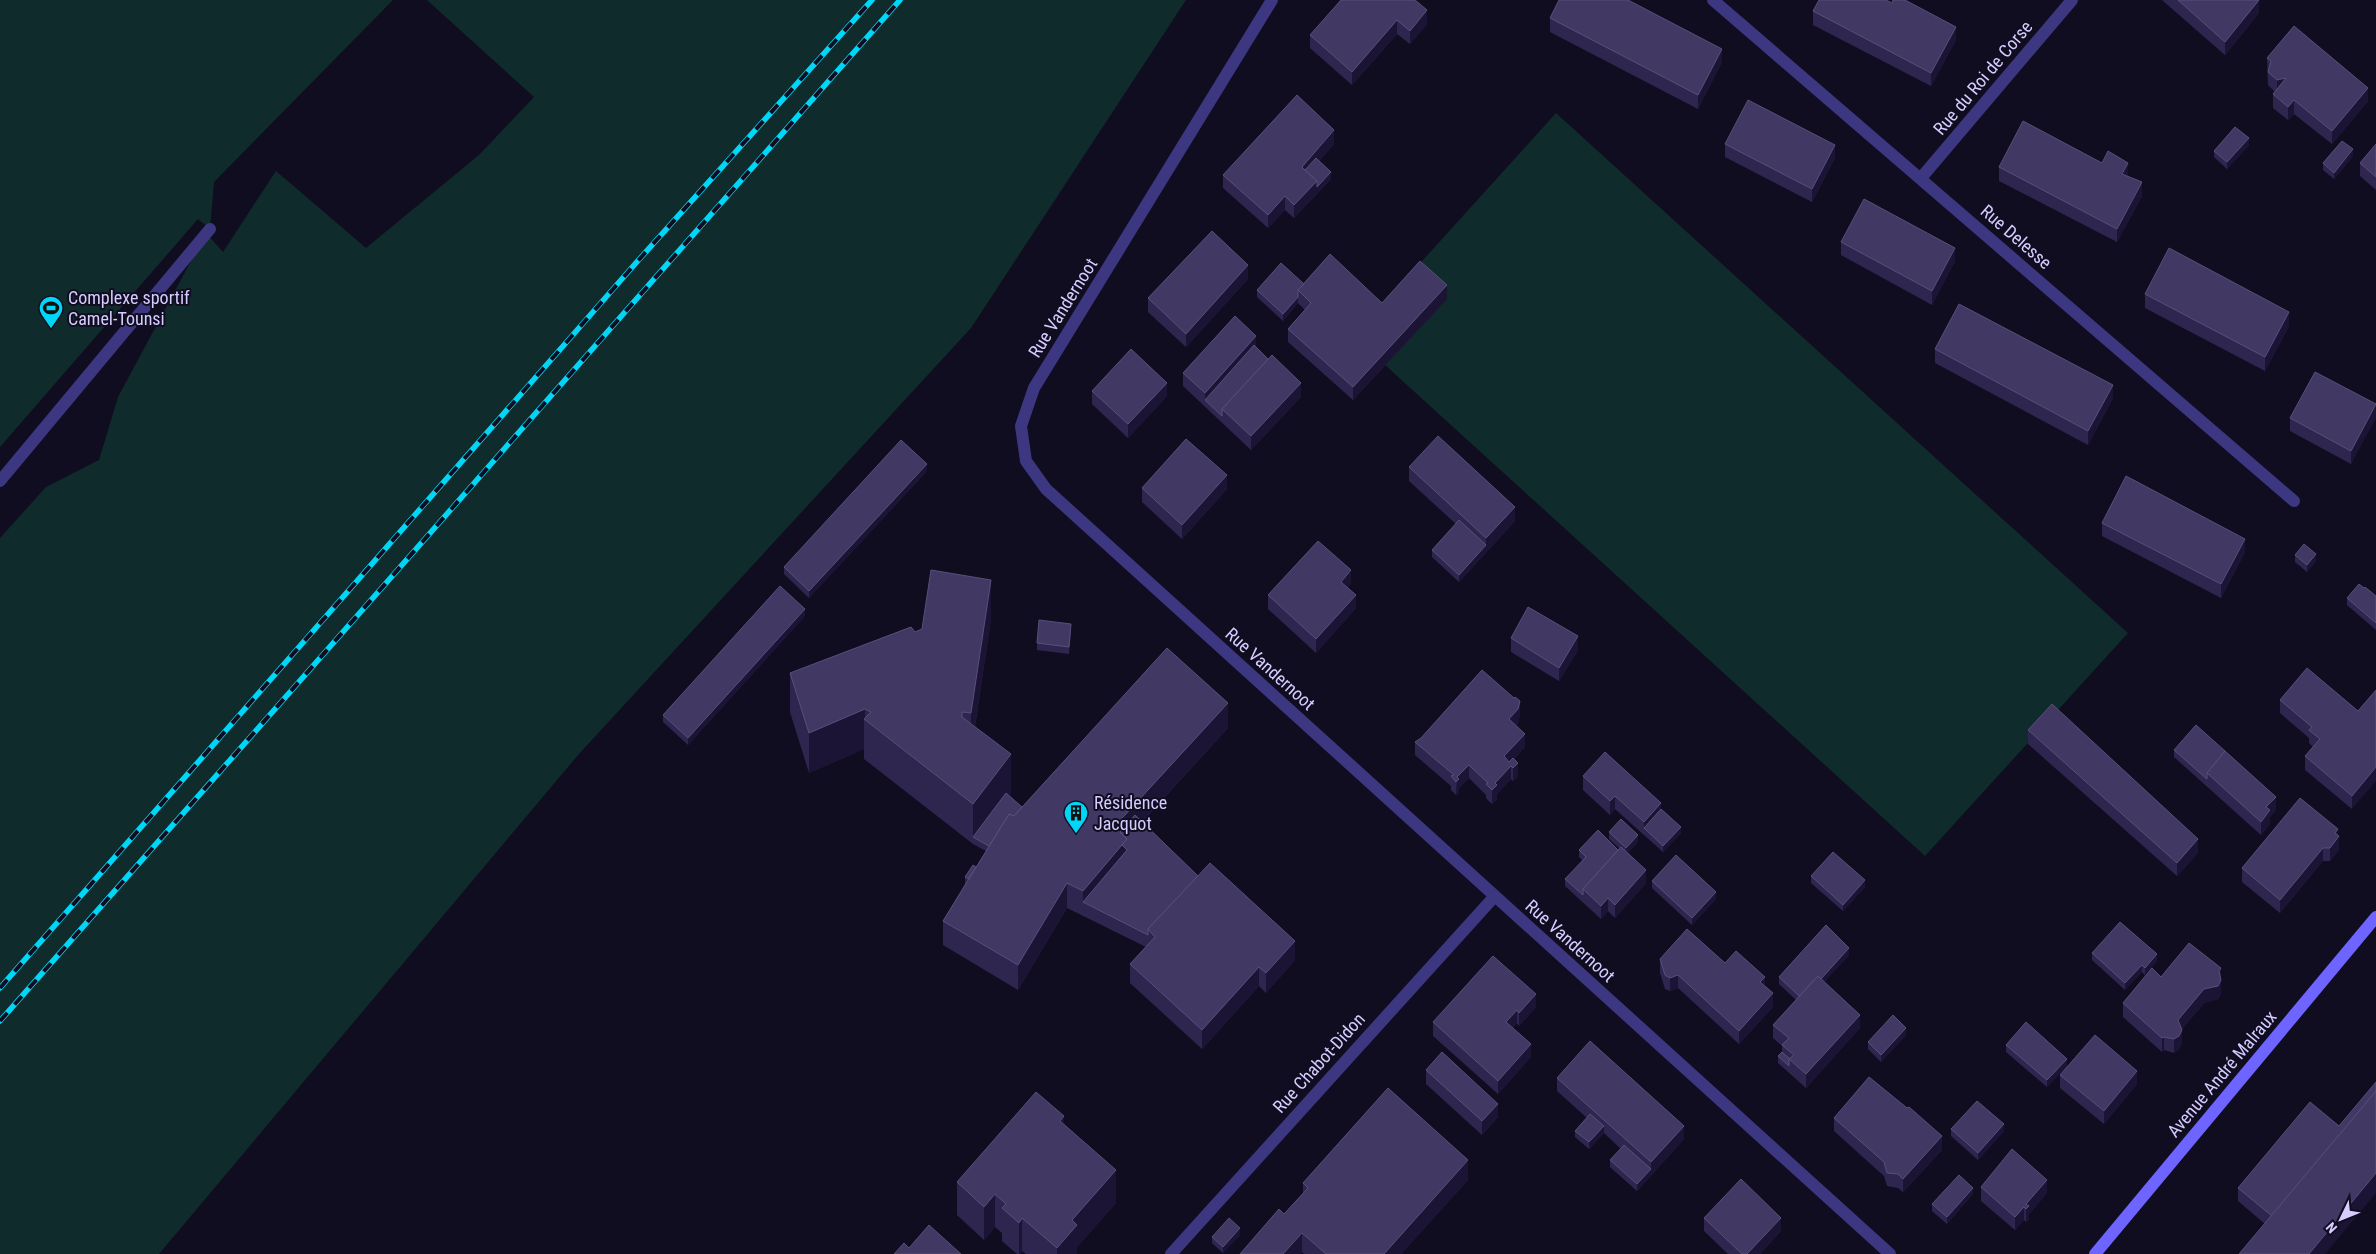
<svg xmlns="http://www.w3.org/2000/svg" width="2376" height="1254" viewBox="0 0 2376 1254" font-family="'Roboto Condensed',sans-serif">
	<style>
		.green { fill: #102b2b }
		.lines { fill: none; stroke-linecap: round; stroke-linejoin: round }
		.minor { stroke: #3d3781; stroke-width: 12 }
		.secondary { stroke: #6e64ff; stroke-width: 12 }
		.rail-casing { stroke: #00d7f8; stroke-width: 5.5 }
		.rail { stroke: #110d21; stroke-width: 4; stroke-dasharray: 11; stroke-linecap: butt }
		.wall { fill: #2f2650 }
		.shaded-wall { fill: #1c1435 }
		.building { fill: #413863; stroke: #584f7b }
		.labels { text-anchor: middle; stroke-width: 4; stroke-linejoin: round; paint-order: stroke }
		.street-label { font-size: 18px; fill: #d5cdff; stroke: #110d21 }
		.poi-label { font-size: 18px; fill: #d5cdff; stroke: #110d21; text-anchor: start }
	</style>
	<rect width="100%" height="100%" fill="#110d21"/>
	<g class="green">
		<path d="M0 0H393L214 182 210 229 198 219 0 447Z"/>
		<path d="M427 0H1186L971 328 578 755 159 1254H0V538L46 487 99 460 118 397 206 233 223 252 276 171 366 248 479 155 534 97Z"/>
		<path d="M1556 113 2128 633 1925 856 1385 365 1447 299 1414 270Z"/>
	</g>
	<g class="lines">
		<g class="minor">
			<path d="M1272 0 1034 388 1021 426 1026 461 1046 489 1890 1254"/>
			<path d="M1713 0 2294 501"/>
			<path d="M1921 178 2072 0"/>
			<path d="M0 481 210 229"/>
			<path d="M1171 1254 1494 897"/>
		</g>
		<path class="secondary" d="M2095 1254 2376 917"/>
		<defs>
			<g id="rail">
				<path d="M0 988 635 264 872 0"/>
				<path d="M0 1021 900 0"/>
			</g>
		</defs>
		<use href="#rail" class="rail-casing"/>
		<use href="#rail" class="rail"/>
	</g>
	<g class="wall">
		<path d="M1341 0 1427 24 1410 44 1397 34 1352 85 1310 48V35Z"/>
		<path d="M2162 0H2259V13L2225 55Z"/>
		<path d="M1892 3 1956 40 1931 86 1813 25V11Z"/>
		<path d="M1550 18 1722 62 1698 109 1550 32Z"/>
		<path d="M2267 58 2368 101 2332 144 2294 114 2288 120 2273 108V94L2275 92 2268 85Z"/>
		<path d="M1334 144 1319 161 1331 179 1294 218 1285 210 1268 228 1223 188V175Z"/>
		<path d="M1725 144 1835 158 1812 202 1725 157Z"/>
		<path d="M2376 144V190L2360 176V163Z"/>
		<path d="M2249 145 2227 169 2214 157V151Z"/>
		<path d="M2353 156 2334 179 2323 170V163Z"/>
		<path d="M1999 167 2128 176 2142 196 2117 242 1999 181Z"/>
		<path d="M1841 242 1955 261 1932 305 1841 255Z"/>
		<path d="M1248 279 1186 347 1148 312V298Z"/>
		<path d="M1304 284 1382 303 1447 299 1353 400 1288 342V329L1305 310 1298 303 1283 321 1257 297V290Z"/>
		<path d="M2145 294 2289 326 2265 371 2145 308Z"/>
		<path d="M1256 348 1301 397 1251 450 1183 386V373Z"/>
		<path d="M1935 349 2113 398 2088 445 1935 363Z"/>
		<path d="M1092 391 1167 396 1128 438 1092 404Z"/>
		<path d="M2376 404 2351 464 2290 431V418Z"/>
		<path d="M1409 467 1515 521 1459 582 1432 557V550L1456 524 1409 481Z"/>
		<path d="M927 471 809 598 784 574V567Z"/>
		<path d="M1142 488 1227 489 1182 539 1142 502Z"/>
		<path d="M2102 523 2245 552 2221 598 2102 536Z"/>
		<path d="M2295 555 2316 561 2307 572 2295 562Z"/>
		<path d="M1351 583 1348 587 1356 608 1316 653 1268 609V595Z"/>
		<path d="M2376 596V630L2347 605V598Z"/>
		<path d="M805 616 688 745 663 722V715Z"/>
		<path d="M991 619 975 727 1011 794 1009 796 1022 807 1228 728 1142 822 1198 876 1295 960 1266 993 1259 986 1202 1049 1130 983V964L1146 947 1067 908 1018 990 943 945V921L965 884V877L976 867 986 851 973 844 864 759V749L809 773 790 712V673L915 632Z"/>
		<path d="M1071 631 1069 654 1037 650V643Z"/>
		<path d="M1511 638 1578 650 1559 681 1511 652Z"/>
		<path d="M2280 700 2358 711 2352 809 2305 770V756L2313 747 2309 743V738L2280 713Z"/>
		<path d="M1520 714 1518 723 1516 725 1525 747 1514 759 1518 776 1513 781 1511 779 1497 794V799L1492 804 1486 798V795L1469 778 1459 788V793L1456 795 1451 790V786L1415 755V742Z"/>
		<path d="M2028 730 2198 853 2177 876 2028 744Z"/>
		<path d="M2174 750 2276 810 2270 817V824L2261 835 2174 757Z"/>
		<path d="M1583 776 1661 809 1681 833 1663 852 1615 809 1610 815 1583 790Z"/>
		<path d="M1609 832 1638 842 1628 853 1646 883 1615 918 1608 911 1601 919 1565 886V879L1583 861 1579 857V850H1618L1620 849 1609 839Z"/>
		<path d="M2338 835 2339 850 2330 861H2323L2280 913 2242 882V868Z"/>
		<path d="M1811 876 1865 887 1843 911 1811 883Z"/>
		<path d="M1652 881 1716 899 1692 925 1652 888Z"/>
		<path d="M2092 953 2157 961 2145 975 2142 972 2125 990 2092 960Z"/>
		<path d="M1849 955 1824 982 1860 1028 1806 1088 1778 1063V1056L1782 1052V1046L1773 1038V1025L1796 1000 1779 984V977Z"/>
		<path d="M1660 959 1725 963 1765 986 1773 1007 1739 1044 1678 988 1670 991 1665 989 1660 973Z"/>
		<path d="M2221 968V994L2218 999 2204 1003 2182 1029V1043L2179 1049 2174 1053 2164 1050 2162 1052 2123 1017V1003Z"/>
		<path d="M1536 1007 1519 1026 1517 1023 1513 1028 1531 1057 1498 1094 1433 1036V1022Z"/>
		<path d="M1906 1035 1881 1062 1868 1049V1042Z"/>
		<path d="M2006 1045 2067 1066 2047 1087 2006 1052Z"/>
		<path d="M1426 1070 1498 1117 1482 1135 1426 1084Z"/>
		<path d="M2060 1075 2137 1084 2104 1124 2060 1088Z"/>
		<path d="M1557 1078 1684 1139 1637 1191 1610 1167V1160L1621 1149 1604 1133 1589 1149 1575 1137V1131L1587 1118 1557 1091Z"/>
		<path d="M1834 1118 1942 1150 1903 1192 1898 1188 1887 1186 1884 1176 1834 1131Z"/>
		<path d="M1064 1124 1116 1203 1077 1247V1254H1026L1022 1251 1020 1254H1017L1002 1241V1233L995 1227 984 1240 957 1215V1182Z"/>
		<path d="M1951 1129 2004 1131 1978 1160 1951 1136Z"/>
		<path d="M1468 1180 1401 1254H1304L1302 1252 1301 1254H1240L1284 1214 1303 1194V1183Z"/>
		<path d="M1981 1187 2047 1193 2029 1214V1219L2026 1222 2024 1220 2015 1230 1981 1201Z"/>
		<path d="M2238 1188 2325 1254 2265 1224 2238 1201Z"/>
		<path d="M1973 1194 1947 1224 1932 1211V1204Z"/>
		<path d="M1704 1218 1781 1231 1760 1254H1728L1704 1231Z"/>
		<path d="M1240 1235 1223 1253 1212 1243V1237Z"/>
	</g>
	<g class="shaded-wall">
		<path d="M2259 0V13L2225 55V42Z"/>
		<path d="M1427 10V24L1410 44V31Z"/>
		<path d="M1397 20V34L1352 85V72Z"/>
		<path d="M1956 27V40L1931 86V73Z"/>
		<path d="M1722 49V62L1698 109V95Z"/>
		<path d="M2286 78 2277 94V80Z"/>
		<path d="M2368 88V101L2332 144V131Z"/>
		<path d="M2294 100V114L2288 120V107Z"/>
		<path d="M1334 130V144L1305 176 1302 167Z"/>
		<path d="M2249 138V145L2227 169V162Z"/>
		<path d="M1835 145V158L1812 202V189Z"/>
		<path d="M2353 149V156L2334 179V173Z"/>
		<path d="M2128 163V176L2122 174Z"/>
		<path d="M1331 172V179L1294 218V205L1317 181Z"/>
		<path d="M2142 182V196L2117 242V229Z"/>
		<path d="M1285 196V210L1268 228V215Z"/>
		<path d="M1955 248V261L1932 305V291Z"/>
		<path d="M1248 265V279L1186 347V334Z"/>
		<path d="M1447 285V299L1353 400V387Z"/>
		<path d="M1298 297V303L1283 321V314Z"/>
		<path d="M2289 312V326L2265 371V357Z"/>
		<path d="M1256 336V349L1205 400V393Z"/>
		<path d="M1167 383V396L1128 438V424Z"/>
		<path d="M1301 383V397L1251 450V436Z"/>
		<path d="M2113 385V398L2088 445V431Z"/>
		<path d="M2376 405V418L2351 464V451Z"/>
		<path d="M927 464V471L809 598V591Z"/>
		<path d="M1227 475V489L1182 539V525Z"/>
		<path d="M1515 507V521L1459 582V575L1486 545V538Z"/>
		<path d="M2245 539V552L2221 598V584Z"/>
		<path d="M2316 554V561L2307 572V565Z"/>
		<path d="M1351 570V583L1341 595V582Z"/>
		<path d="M991 580V619L971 752V713Z"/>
		<path d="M1356 595V608L1316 653V639Z"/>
		<path d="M805 609V616L688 745V738Z"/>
		<path d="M1578 636V650L1559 681V668Z"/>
		<path d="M1520 701V714L1518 723 1509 732V719Z"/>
		<path d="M1228 703V728L1121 844 1114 827Z"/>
		<path d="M865 709V720L864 719V749L809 773V733Z"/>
		<path d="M1525 734V747L1504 770V756Z"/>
		<path d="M1011 754V794L977 839 973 837V804Z"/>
		<path d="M1518 763V776L1513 781V768Z"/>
		<path d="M1469 765V778L1459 788V793L1456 795 1457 777Z"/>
		<path d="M1511 766V779L1497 794V799L1492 804V790L1495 783Z"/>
		<path d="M2376 767V781L2352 809V796Z"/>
		<path d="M1615 796V809L1610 815V801Z"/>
		<path d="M2276 797V810L2270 817V824L2261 835V822L2266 807Z"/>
		<path d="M1661 803V816L1644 828V835V822Z"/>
		<path d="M1681 827V833L1663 852V846Z"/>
		<path d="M2338 829V837L2339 836V850L2330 861V848L2335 833Z"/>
		<path d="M1638 835V842L1626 855V848Z"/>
		<path d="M1127 839V863L1083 902V891Z"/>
		<path d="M2198 839V853L2177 876V863Z"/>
		<path d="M2323 848V861L2280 913V900Z"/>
		<path d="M1646 870V883L1615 918V905Z"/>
		<path d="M1865 880V887L1843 911V905Z"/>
		<path d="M1067 883V908L1018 990V965Z"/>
		<path d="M1716 892V899L1692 925V918Z"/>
		<path d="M1608 898V911L1601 919V906Z"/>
		<path d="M1295 941V960L1266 993V973Z"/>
		<path d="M1849 948V955L1802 1006V999Z"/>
		<path d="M2157 954V961L2145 975V968Z"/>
		<path d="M2142 965V972L2125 990V983Z"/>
		<path d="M1259 967V986L1202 1049V1030Z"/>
		<path d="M2221 968V994L2218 999 2204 1003 2178 1034V1020Z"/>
		<path d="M1678 975V988L1670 991V978Z"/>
		<path d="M1765 977V990L1760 982Z"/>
		<path d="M1773 993V1007L1739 1044V1031Z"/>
		<path d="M1536 994V1007L1519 1026V1013Z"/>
		<path d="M1517 1010V1023L1506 1035V1022Z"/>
		<path d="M1860 1015V1028L1806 1088V1074Z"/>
		<path d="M1906 1028V1035L1881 1062V1055Z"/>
		<path d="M2182 1030V1043L2179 1049 2174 1053V1039Z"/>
		<path d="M2164 1037V1050L2162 1052V1038Z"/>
		<path d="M1531 1044V1057L1498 1094V1081Z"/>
		<path d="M2067 1059V1066L2047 1087V1080Z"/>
		<path d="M2137 1071V1084L2104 1124V1111Z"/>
		<path d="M1498 1104V1117L1482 1135V1121Z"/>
		<path d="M1064 1116V1149L1060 1121Z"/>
		<path d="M2004 1124V1131L1978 1160V1153Z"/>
		<path d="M1604 1126V1133L1589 1149V1142Z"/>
		<path d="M1684 1126V1139L1637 1191V1184L1651 1169V1162Z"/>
		<path d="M1942 1136V1150L1903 1192V1179Z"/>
		<path d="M1468 1160V1180L1401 1254H1384Z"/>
		<path d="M1116 1170V1203L1077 1247V1254H1057V1248L1072 1220Z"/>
		<path d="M2376 1173V1193L2325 1254H2309Z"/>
		<path d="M2047 1180V1193L2029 1214V1219L2026 1222V1204Z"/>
		<path d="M1973 1188V1194L1947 1224V1217Z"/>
		<path d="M995 1194V1227L984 1240V1207Z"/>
		<path d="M2024 1207V1220L2015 1230V1217Z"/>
		<path d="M1022 1218V1251L1020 1254H1019V1223Z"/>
		<path d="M1781 1218V1231L1760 1254H1747Z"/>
		<path d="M1240 1228V1235L1223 1253V1247Z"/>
		<path d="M1302 1233V1252L1301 1254H1283Z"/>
	</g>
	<g class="building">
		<path d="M1341 0H1415L1427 10 1410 31 1397 20 1352 72 1310 35Z"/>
		<path d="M1559 0H1628L1722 49 1698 95 1550 18Z"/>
		<path d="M1819 0H1886L1892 3 1893 0H1905L1956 27 1931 73 1813 11Z"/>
		<path d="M2178 0H2259L2225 42Z"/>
		<path d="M2294 26 2368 88 2332 131 2294 100 2288 107 2273 94 2286 78 2277 80 2268 72 2271 61 2267 58Z"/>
		<path d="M1297 95 1334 130 1302 167 1317 181 1294 205 1285 196 1268 215 1223 175Z"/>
		<path d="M1748 100 1835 145 1812 189 1725 144Z"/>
		<path d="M2023 121 2102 163 2108 151 2128 163 2122 174 2142 182 2117 229 1999 167Z"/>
		<path d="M2235 127 2249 138 2227 162 2214 151Z"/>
		<path d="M2342 141 2353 149 2334 173 2323 163Z"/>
		<path d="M2376 144V177L2360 163Z"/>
		<path d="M1316 158 1331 172 1317 187V181L1305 170Z"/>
		<path d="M1864 199 1955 248 1932 291 1841 242Z"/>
		<path d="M1212 231 1248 265 1186 334 1148 298Z"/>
		<path d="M2169 248 2289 312 2265 357 2145 294Z"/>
		<path d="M1330 254 1382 303 1420 261 1447 285 1353 387 1288 329 1311 303 1298 290Z"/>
		<path d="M1281 263 1304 284 1298 290V297L1283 314 1257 290Z"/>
		<path d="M1959 304 2113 385 2088 431 1935 349Z"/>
		<path d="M1235 316 1256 336 1205 393 1183 373Z"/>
		<path d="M1254 345 1268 359 1222 409V416L1205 400Z"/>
		<path d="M1131 349 1167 383 1128 424 1092 391Z"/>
		<path d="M1272 355 1301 383 1251 436 1222 409Z"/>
		<path d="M2315 372 2376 404 2351 451 2290 418Z"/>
		<path d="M1438 436 1515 507 1486 538 1409 467Z"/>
		<path d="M1186 439 1227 475 1182 525 1142 488Z"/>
		<path d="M901 440 927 464 809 591 784 567Z"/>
		<path d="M2126 476 2245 539 2221 584 2102 523Z"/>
		<path d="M1459 520 1486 545 1459 575 1432 550Z"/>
		<path d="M1318 541 1351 570 1341 582 1356 595 1316 639 1268 595Z"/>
		<path d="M2304 544 2316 554 2307 565 2295 555Z"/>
		<path d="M931 570 991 580 971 713 962 712V717L1011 754 973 804 864 719 871 712 865 709 809 733 790 673 911 627 915 632 922 629Z"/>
		<path d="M2359 584 2364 588 2365 587 2376 596V623L2347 598Z"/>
		<path d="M780 586 805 609 688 738 663 715Z"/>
		<path d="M1528 607 1578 636 1559 668 1511 638Z"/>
		<path d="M1039 620 1071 624 1069 647 1037 643Z"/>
		<path d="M1167 648 1228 703 1114 827 1127 839 1083 891 1067 883 1018 965 943 921 1009 814 1014 816Z"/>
		<path d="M2307 668 2358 711 2376 690V767L2352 796 2305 756 2320 739 2309 730 2312 727 2280 700Z"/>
		<path d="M1482 670 1514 698 1515 697 1520 701 1518 709 1509 719 1525 734 1504 756 1509 762 1513 758 1518 763 1513 768 1511 766 1495 783 1497 785 1492 790 1486 784 1488 783 1469 765 1457 777 1459 779 1456 782 1451 776 1454 775 1415 742 1421 738Z"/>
		<path d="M2052 704 2198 839 2177 863 2028 730Z"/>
		<path d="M2196 725 2225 751 2207 773V779L2174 750Z"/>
		<path d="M2225 751 2276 797 2266 807 2270 810 2261 822 2207 773Z"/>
		<path d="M1605 752 1661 803 1644 822 1615 796 1610 801 1583 776Z"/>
		<path d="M1006 793 1022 807 1014 816 1009 814 989 846 973 837Z"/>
		<path d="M2300 798 2338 829 2335 833 2339 836 2330 848H2323L2280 900 2242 868Z"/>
		<path d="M1661 809 1681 827 1663 846 1644 828Z"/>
		<path d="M1135 815 1198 876 1148 929V935L1083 902 1127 850 1122 845 1127 839 1120 832Z"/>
		<path d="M1621 819 1638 835 1626 848 1609 832Z"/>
		<path d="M1598 830 1618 850 1583 889V895L1565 879 1586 857 1579 850Z"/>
		<path d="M1621 847 1646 870 1615 905 1608 898 1601 906 1583 889Z"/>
		<path d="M1833 852 1865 880 1843 905 1811 876Z"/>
		<path d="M1676 855 1716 892 1692 918 1652 881Z"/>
		<path d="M1210 863 1295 941 1266 973 1259 967 1202 1030 1130 964 1155 937 1148 929Z"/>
		<path d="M973 865 976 867 968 879 965 877Z"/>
		<path d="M2120 922 2157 954 2145 968 2142 965 2125 983 2092 953Z"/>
		<path d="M1826 925 1849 948 1821 979 1818 976 1799 996 1779 977Z"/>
		<path d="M1687 929 1725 963 1736 951 1765 977 1760 982 1773 993 1739 1031 1678 975 1670 978 1665 975 1660 959Z"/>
		<path d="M2189 943 2221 968 2219 971 2221 980 2218 986 2204 989 2178 1020 2182 1030 2179 1036 2174 1039 2164 1037 2162 1038 2123 1003 2152 968 2161 977Z"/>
		<path d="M1493 956 1536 994 1519 1013 1517 1010 1506 1022 1531 1044 1498 1081 1433 1022Z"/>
		<path d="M1818 976 1860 1015 1806 1074 1789 1059 1794 1055 1782 1045 1789 1038 1773 1025Z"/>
		<path d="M1893 1015 1906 1028 1881 1055 1868 1042Z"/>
		<path d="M2026 1022 2067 1059 2047 1080 2006 1045Z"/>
		<path d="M2095 1035 2137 1071 2104 1111 2060 1075Z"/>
		<path d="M1590 1041 1684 1126 1651 1162 1557 1078Z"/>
		<path d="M1442 1052 1498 1104 1482 1121 1426 1070Z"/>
		<path d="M1782 1052 1790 1059H1789V1066L1778 1056Z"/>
		<path d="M1869 1077 1907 1108 1909 1107 1942 1136 1903 1179 1898 1174 1887 1173 1884 1162 1834 1118Z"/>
		<path d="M2376 1082V1091L2272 1216 2238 1188 2310 1102 2339 1126Z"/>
		<path d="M1388 1088 1468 1160 1384 1254H1326L1302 1233 1283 1254H1240L1279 1209 1284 1214 1308 1188 1303 1183Z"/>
		<path d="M2376 1091V1173L2309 1254H2239Z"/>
		<path d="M1036 1092 1064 1116 1060 1121 1116 1170 1072 1220 1077 1225 1057 1248 1022 1218 1019 1223 1002 1208 1006 1204 995 1194 984 1207 957 1182Z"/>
		<path d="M1977 1101 2004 1124 1978 1153 1951 1129Z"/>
		<path d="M1590 1114 1604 1126 1589 1142 1575 1131Z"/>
		<path d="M1624 1145 1651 1169 1637 1184 1610 1160Z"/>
		<path d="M2012 1149 2047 1180 2026 1204 2029 1206 2026 1209 2024 1207 2015 1217 1981 1187Z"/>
		<path d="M1959 1175 1973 1188 1947 1217 1932 1204Z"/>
		<path d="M1741 1179 1781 1218 1747 1254H1742L1704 1218Z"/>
		<path d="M1229 1218 1240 1228 1223 1247 1212 1237Z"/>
		<path d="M929 1225 961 1254H894L904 1243 909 1248Z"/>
	</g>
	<defs>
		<symbol id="stadium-pin" viewBox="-11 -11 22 30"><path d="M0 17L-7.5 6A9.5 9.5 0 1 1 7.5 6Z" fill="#00d7f8" stroke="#110d21"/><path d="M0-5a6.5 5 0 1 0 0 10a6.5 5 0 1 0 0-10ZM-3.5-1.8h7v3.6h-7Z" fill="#111"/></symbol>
		<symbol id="building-pin" viewBox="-11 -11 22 30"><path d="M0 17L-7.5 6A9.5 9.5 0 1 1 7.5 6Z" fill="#00d7f8" stroke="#110d21"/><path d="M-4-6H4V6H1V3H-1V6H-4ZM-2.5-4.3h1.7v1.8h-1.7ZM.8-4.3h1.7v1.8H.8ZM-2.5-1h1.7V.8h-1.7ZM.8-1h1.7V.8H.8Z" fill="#111"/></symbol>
	</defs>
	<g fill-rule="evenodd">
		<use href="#stadium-pin" x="37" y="294" width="28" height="38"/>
		<use href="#building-pin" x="1062" y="799" width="28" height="38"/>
	</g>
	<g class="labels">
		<g class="street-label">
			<text transform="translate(1983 78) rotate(-50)" y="6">Rue du Roi de Corse</text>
			<text transform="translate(2016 237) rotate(41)" y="6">Rue Delesse</text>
			<text transform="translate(1063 308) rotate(-58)" y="6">Rue Vandernoot</text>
			<text transform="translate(1270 669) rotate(42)" y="6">Rue Vandernoot</text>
			<text transform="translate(1570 941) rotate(42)" y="6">Rue Vandernoot</text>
			<text transform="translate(1319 1063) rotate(-48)" y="6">Rue Chabot-Didon</text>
			<text transform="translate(2222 1074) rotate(-50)" y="6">Avenue André Malraux</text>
		</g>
		<g class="poi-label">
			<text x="68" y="304">Complexe sportif<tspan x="68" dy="21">Camel-Tounsi</tspan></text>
			<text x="1094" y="809">Résidence<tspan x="1094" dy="21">Jacquot</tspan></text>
		</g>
	</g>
	<g transform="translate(2341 1219) rotate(227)" stroke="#110d21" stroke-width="4" paint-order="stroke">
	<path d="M0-4L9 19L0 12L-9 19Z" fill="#d5cdff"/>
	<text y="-8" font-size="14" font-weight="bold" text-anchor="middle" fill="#d5cdff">N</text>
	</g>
</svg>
